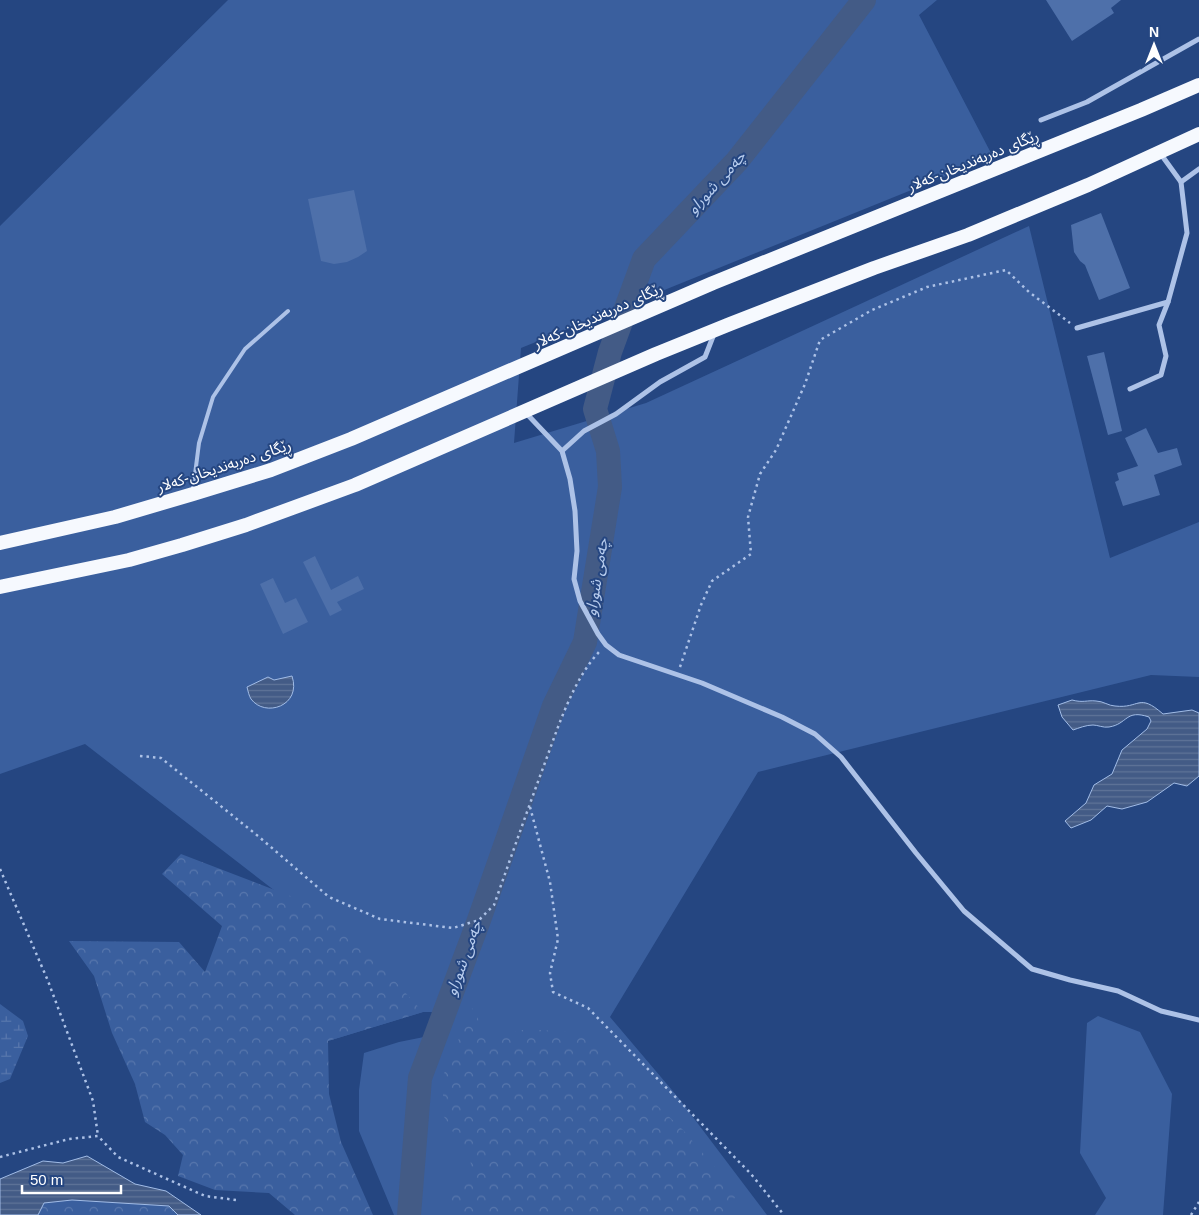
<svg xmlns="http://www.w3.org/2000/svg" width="1199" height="1215" viewBox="0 0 1199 1215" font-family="Arial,'Noto Sans Arabic',sans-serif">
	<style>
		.green { fill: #3a5f9e }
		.forest { fill: url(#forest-crowns) }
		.wetland { fill: url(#wetland-marsh) }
		.water { fill: url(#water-rules); stroke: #a1bce7 }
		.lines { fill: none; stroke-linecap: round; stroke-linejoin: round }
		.river { stroke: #435b86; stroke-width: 24 }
		.building { fill: #4e70aa }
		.path { stroke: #adc2e7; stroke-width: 2.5; stroke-dasharray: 2.5 4; stroke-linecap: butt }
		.service { stroke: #adc2e7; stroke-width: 4 }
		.minor { stroke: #adc2e7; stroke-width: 5 }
		.trunk { stroke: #f6f9fe; stroke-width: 14 }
		.labels { text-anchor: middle; stroke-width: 4; stroke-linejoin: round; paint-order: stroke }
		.street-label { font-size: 15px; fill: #fff; stroke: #254681 }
		.water-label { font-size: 16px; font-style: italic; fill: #b8cdee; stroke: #254681 }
	</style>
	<defs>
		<pattern id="forest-crowns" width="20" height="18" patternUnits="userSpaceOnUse" patternTransform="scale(1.25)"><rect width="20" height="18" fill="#3a5f9e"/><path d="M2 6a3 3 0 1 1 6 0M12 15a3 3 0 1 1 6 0" fill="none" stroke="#5877ad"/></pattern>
		<pattern id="wetland-marsh" width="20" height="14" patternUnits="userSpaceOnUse" patternTransform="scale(1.25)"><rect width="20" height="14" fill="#3a5f9e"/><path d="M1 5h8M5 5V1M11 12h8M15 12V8" fill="none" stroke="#5877ad"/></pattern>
		<pattern id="water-rules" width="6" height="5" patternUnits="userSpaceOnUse" patternTransform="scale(1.25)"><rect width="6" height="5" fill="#435b86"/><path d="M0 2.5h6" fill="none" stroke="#5f7498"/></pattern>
	</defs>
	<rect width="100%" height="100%" fill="#254681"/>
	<g class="green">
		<path d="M228 0H937L919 15 993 157 521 348 514 443 646 403 1029 226 1110 558 1199 522V677L1151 675 758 772 610 1017 677 1096 767 1215H394L359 1131V1090L364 1053 399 1042 449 1032 452 1022 439 1012H423L328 1041 301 911 85 744 0 774V226Z"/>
		<path d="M1098 1016 1140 1032 1172 1094 1163 1215H1095L1106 1198 1080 1153 1087 1023Z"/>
	</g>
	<g class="forest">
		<path d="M181 854 332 912 423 1012 328 1041 329 1094 341 1142 373 1215H295L269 1193 215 1190 178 1176 183 1155 165 1135 145 1122 135 1084 112 1033 94 976 69 941 179 942 205 972 222 926 162 874Z"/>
		<path d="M472 1008 489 1038 527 1029 581 1033 683 1130 738 1194 720 1215H448V1200L471 1163 443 1115V1076Z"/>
		<path d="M72 1200 170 1206 178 1215H38L44 1203Z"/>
	</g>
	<path class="wetland" d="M0 1004 23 1021 28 1036 10 1079 0 1083Z"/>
	<g class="water">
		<path d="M292 676C302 706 265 718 251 699 249 696 248 691 247 687L268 677 274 680Z"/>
		<path d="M1072 700C1083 703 1087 700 1096 701 1103 701 1109 706 1115 706 1140 709 1138 692 1163 714L1192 710 1199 713V776L1187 786 1174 783 1147 802 1122 809 1107 806 1091 820 1071 828 1065 821 1086 803 1094 785 1112 774 1122 750 1147 729 1151 721 1149 717C1125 709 1128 724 1109 727 1103 728 1098 725 1093 725 1086 725 1079 728 1073 730L1062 717 1058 705Z"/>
		<path d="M87 1156 135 1184 166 1191 201 1215H178L169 1206 72 1200 44 1203 38 1215H0V1179L43 1161 63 1163Z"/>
	</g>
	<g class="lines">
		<path class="river" d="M409 1215 420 1078 479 920 554 706 585 642 610 487 608 451 595 409 610 352 644 259 737 161 864 0"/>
	</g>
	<g class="building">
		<path d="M1046 0H1121L1111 8 1114 13 1072 41Z"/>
		<path d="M354 190 367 251 358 257 347 262 334 264 321 261 308 199Z"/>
		<path d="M1101 213 1130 288 1099 300 1085 265 1080 261 1074 252 1071 225Z"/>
		<path d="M1104 352 1122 431 1108 435 1087 356Z"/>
		<path d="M1146 428 1158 453 1177 448 1182 465 1154 475 1160 495 1123 506 1115 482 1119 480 1117 473 1138 466 1125 438Z"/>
		<path d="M315 556 331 590 358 576 364 589 337 602 342 610 330 616 303 562Z"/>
		<path d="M273 578 285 603 296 598 308 622 283 634 260 584Z"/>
	</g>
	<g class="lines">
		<g class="path">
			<path d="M680 667 701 605 712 581 751 554 748 517 760 474 776 450 805 384 820 340 872 310 927 287 1006 270 1029 292 1070 323"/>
			<path d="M140 756 161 758 258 836 329 897 380 919 453 928 479 920 494 905C510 860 526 814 543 768 557 731 572 680 600 651"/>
			<path d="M530 807 550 882 558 939 550 973 553 992 588 1008 751 1174 784 1215"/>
			<path d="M0 869 48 981 93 1101 98 1136"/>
			<path d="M0 1157 69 1139 98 1136 118 1157 205 1196 236 1200"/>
			<path d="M1191 1215 1199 1202"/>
		</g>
		<path class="service" d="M193 490 199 443 213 397 245 349 288 311"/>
		<g class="minor">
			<path d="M1041 120 1087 102 1199 39"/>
			<path d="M1181 182 1199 169"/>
			<path d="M1077 328 1168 302 1187 233 1181 182 1160 153"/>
			<path d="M1130 389 1161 375 1166 356 1159 325 1168 302"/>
			<path d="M525 412 562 451 570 479 575 511 577 551 574 579 580 601 598 634 606 645 619 655 702 683 782 717 815 734 841 757 916 853 964 911 1032 969 1070 980 1118 991 1161 1011 1199 1020"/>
			<path d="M562 451 584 431 616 414 660 382 705 357 714 334"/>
		</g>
		<g class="trunk">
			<path d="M0 543 115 517 193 494 271 470 351 439 713 283 1141 110 1199 85"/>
			<path d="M0 587 129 560 182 545 246 525 355 485 656 354 730 324 874 268 968 235 1088 185 1199 134"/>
		</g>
	</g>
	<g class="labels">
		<g class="street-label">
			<text transform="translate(973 161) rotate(-22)" y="5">ڕێگای دەربەندیخان-کەلار</text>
			<text transform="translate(598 316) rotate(-24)" y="5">ڕێگای دەربەندیخان-کەلار</text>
			<text transform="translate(224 466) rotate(-18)" y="5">ڕێگای دەربەندیخان-کەلار</text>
		</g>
		<g class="water-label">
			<text transform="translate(716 182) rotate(-48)" y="6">چەمی شوراو</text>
			<text transform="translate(596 577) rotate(-81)" y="6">چەمی شوراو</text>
			<text transform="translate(463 958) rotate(-70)" y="6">چەمی شوراو</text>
		</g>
	</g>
	<g transform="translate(1154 45)" stroke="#254681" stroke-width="4" paint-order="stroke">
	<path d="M0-4L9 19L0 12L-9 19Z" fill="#ffffff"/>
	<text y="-8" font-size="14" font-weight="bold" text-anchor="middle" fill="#ffffff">N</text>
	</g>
	<path d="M22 1185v8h99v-8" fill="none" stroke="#ffffff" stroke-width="2.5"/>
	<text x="30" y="1185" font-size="15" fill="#ffffff" stroke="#254681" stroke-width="4" paint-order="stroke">50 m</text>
</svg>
